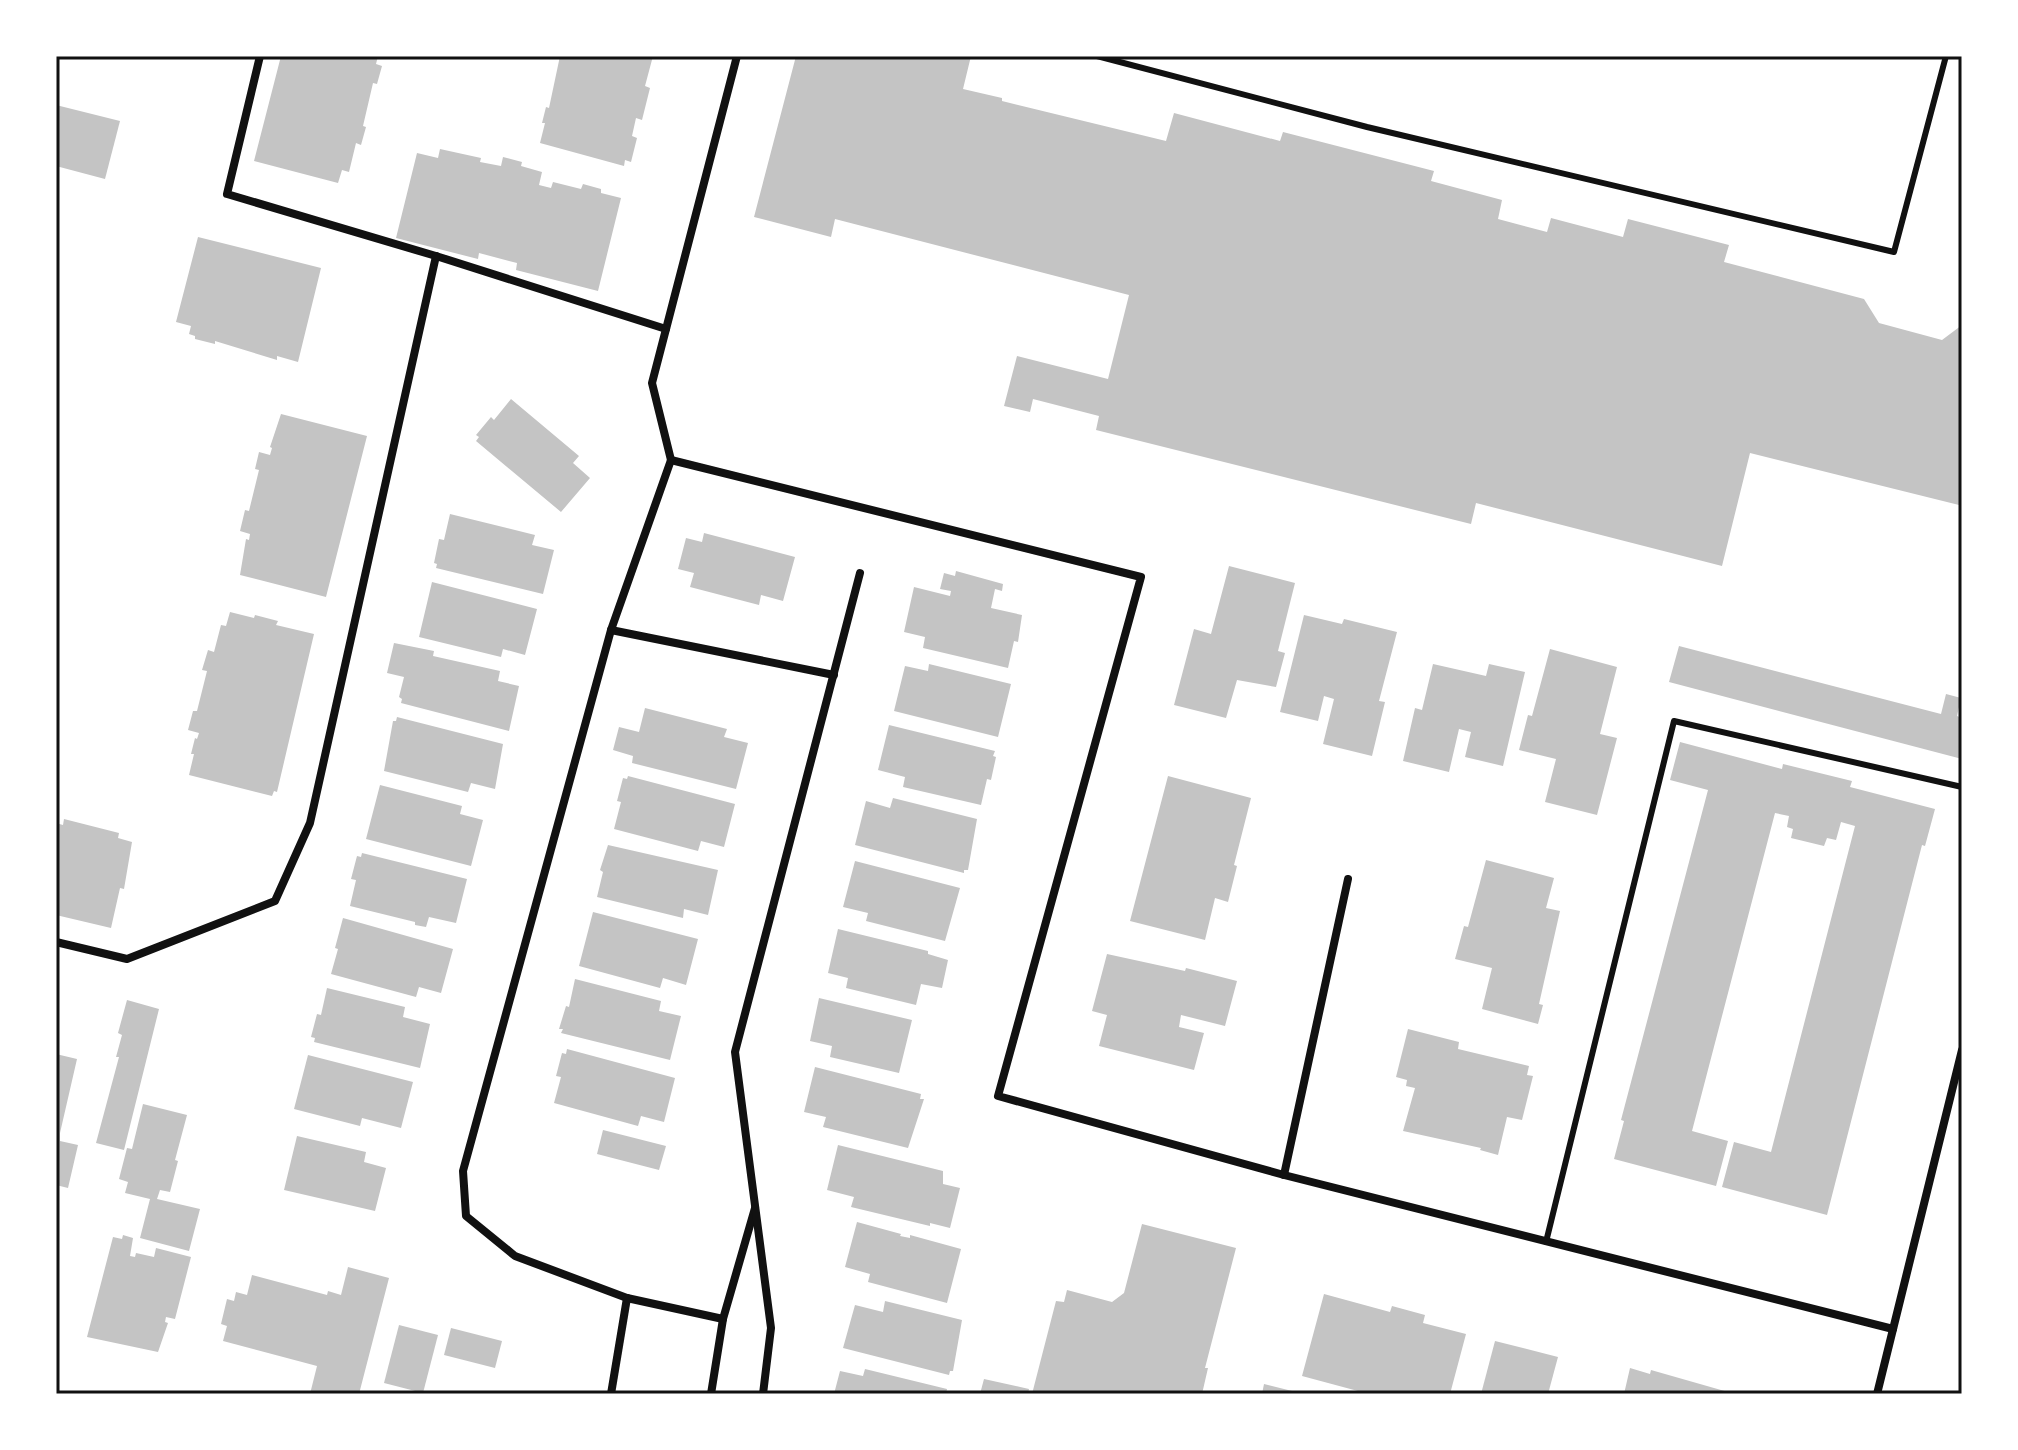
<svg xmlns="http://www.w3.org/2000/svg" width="2018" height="1450" viewBox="0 0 2018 1450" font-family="Arial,sans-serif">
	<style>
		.building { fill: #c4c4c4 }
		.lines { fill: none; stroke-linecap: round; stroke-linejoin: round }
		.service { stroke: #111; stroke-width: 6 }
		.minor { stroke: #111; stroke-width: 8 }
		.neatline { fill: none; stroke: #111; stroke-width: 3 }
	</style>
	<rect width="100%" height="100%" fill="#fff"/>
	<g class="building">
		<path d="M281 56H378L376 64 382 66 377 84 373 83 363 126 366 127 361 145 356 143 349 172 342 170 338 183 254 161Z"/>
		<path d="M560 56H653L645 86 650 88 642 120 636 118 632 136 637 138 631 162 625 160 624 166 540 143 545 123H542L546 107 549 108Z"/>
		<path d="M796 56H971L963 89 1002 98V101L1166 141 1174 113 1280 141 1283 132 1434 171 1431 181 1502 200 1498 219 1547 232 1551 218 1623 237 1628 219 1729 245 1724 262 1864 299 1879 323 1942 340 1962 325V504L1959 505 1750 453 1722 566 1476 503 1471 524 1096 430 1099 416 1033 399 1030 412 1004 406 1017 356 1108 379 1129 295 835 219 831 237 754 217Z"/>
		<path d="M56 105 120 121 105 179 56 166Z"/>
		<path d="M440 149 481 158 480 162 501 166 503 157 522 162 521 166 542 172 539 185 551 188 553 182 581 189 583 184 601 189V193L621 198 598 291 516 270 517 263 479 253 478 259 396 238 417 153 438 158Z"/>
		<path d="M198 237 321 268 298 362 277 356V360L215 341V344L195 339V336L189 334 191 326 176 322Z"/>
		<path d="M511 399 579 456 573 463 590 478 561 512 476 441 479 437 476 435 491 417 494 420Z"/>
		<path d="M281 414 367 436 326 597 240 575 246 539 249 540 250 534 240 531 245 510 249 511 259 470 255 469 259 452 270 455 272 448 270 447Z"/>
		<path d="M450 514 535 535 532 545 554 550 543 594 436 568 437 564 434 563 439 539 444 540Z"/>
		<path d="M704 533 795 557 783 601 761 595 759 605 690 587 694 573 678 569 686 538 702 542Z"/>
		<path d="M1229 566 1295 583 1278 651 1285 653 1276 687 1237 680 1226 718 1174 705 1194 629 1211 634Z"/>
		<path d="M956 571 1003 584 1002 591 995 589 991 608 1022 615 1018 642 1014 641 1008 668 923 648 925 637 904 632 914 587 950 596 951 591 940 589 944 573 955 576Z"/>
		<path d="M432 582 537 609 525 655 503 649 501 657 419 637Z"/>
		<path d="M230 612 254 618 255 615 278 621 276 625 314 634 277 792 274 791 272 796 189 775 194 754H191L195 738 197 739 199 733 188 730 193 711H197L207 671 202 670 208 650 214 652 221 625 226 626Z"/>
		<path d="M1304 615 1342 624 1344 619 1397 632 1379 701 1385 702 1372 756 1323 744 1334 699 1324 696 1318 721 1280 712Z"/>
		<path d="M394 643 434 651 433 656 500 671 498 681 519 686 509 731 401 703 402 699 399 697 404 677 387 673Z"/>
		<path d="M1679 646 1941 714 1946 694 1961 698 1957 716 1962 718V759L1669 682Z"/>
		<path d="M1550 649 1617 667 1600 734 1617 738 1597 815 1545 802 1556 759 1519 750 1528 715 1532 716Z"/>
		<path d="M929 664 1011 684 998 737 894 711 905 666 928 671Z"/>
		<path d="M1433 664 1486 676 1489 664 1525 672 1503 766 1465 757 1471 732 1459 729 1449 772 1403 761 1415 708 1422 710Z"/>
		<path d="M645 708 727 729 724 737 748 743 736 789 632 763 633 756 613 750 619 727 639 732Z"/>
		<path d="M397 717 503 744 495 789 471 783 468 792 384 771 393 721H396Z"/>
		<path d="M889 725 995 751 993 756 996 757 991 780 987 779 981 805 903 787 905 777 878 770Z"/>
		<path d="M1680 742 1782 769 1783 764 1852 781 1850 787 1935 809 1925 846 1922 845 1827 1215 1722 1187 1734 1142 1771 1152 1855 826 1841 822 1836 840 1827 838 1824 846 1791 838 1793 829 1787 827 1789 816 1775 813 1692 1131 1728 1141 1716 1186 1614 1159 1624 1121 1621 1120 1708 790 1670 780Z"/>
		<path d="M628 776 735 804 724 847 701 841 698 851 614 829 621 802 617 801 623 778 627 779Z"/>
		<path d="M1168 776 1251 798 1234 865 1237 866 1228 902 1215 898 1205 940 1130 921Z"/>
		<path d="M380 785 462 806 460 814 483 820 471 866 366 839Z"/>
		<path d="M893 798 977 819 968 870H964V873L855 845 866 801 890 808Z"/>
		<path d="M64 819 119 833 118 838 132 842 124 889 120 888 111 928 56 915V823L63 825Z"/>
		<path d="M608 845 718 870 708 915 684 909 683 918 597 897 603 872 600 870Z"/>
		<path d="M362 853 467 879 456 923 429 917 426 927 415 925V922L350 906 356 880 351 879 357 856 361 857Z"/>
		<path d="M1486 860 1554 878 1546 908 1560 911 1539 1004 1543 1005 1538 1024 1482 1009 1492 968 1455 959 1464 926 1468 927Z"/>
		<path d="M855 861 960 888 945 941 866 921 868 913 843 907Z"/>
		<path d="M593 912 698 939 686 985 663 978 660 988 579 966Z"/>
		<path d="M343 918 453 949 441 993 419 987 416 997 331 974 338 949 335 948Z"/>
		<path d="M838 929 928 951V954L948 960 942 988 921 984 916 1005 846 988 848 978 828 973Z"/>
		<path d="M1107 954 1185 971 1186 968 1237 981 1225 1026 1181 1015 1179 1027 1204 1033 1194 1070 1099 1046 1107 1015 1092 1011Z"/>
		<path d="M575 979 661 1001 659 1011 681 1016 670 1060 561 1033 563 1029H559L566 1006 569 1007Z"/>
		<path d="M327 988 405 1007 403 1017 430 1024 420 1068 314 1042 315 1038 311 1037 317 1014 321 1015Z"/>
		<path d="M819 998 912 1020 899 1073 830 1057 832 1046 810 1041Z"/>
		<path d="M127 1000 159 1009 124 1150 96 1143 119 1057H116L122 1035 118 1033Z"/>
		<path d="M1408 1029 1459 1042 1458 1049 1529 1066 1527 1075 1533 1076 1522 1120 1507 1117 1498 1155 1480 1150 1481 1148 1403 1131 1415 1088 1406 1086 1407 1080 1396 1077Z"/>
		<path d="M567 1049 675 1078 664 1122 641 1116 638 1126 554 1103 561 1077 556 1076 562 1053 566 1054Z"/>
		<path d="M56 1054 77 1059 60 1133V1141L78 1145 68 1188 56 1185Z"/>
		<path d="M308 1055 413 1082 401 1128 362 1118 360 1126 294 1109Z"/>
		<path d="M815 1067 921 1094 920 1099H924L908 1148 823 1127 826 1117 804 1112Z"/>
		<path d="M143 1104 187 1115 175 1160 178 1161 170 1192 160 1190 157 1199 200 1209 189 1251 140 1238 150 1199 125 1193 128 1182 119 1179 127 1148 132 1149Z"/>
		<path d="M603 1130 666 1146 659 1170 597 1154Z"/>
		<path d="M297 1136 366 1152 364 1162 386 1168 375 1211 284 1190Z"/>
		<path d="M838 1145 943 1171V1184L960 1188 950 1228 930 1223V1226L851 1207 854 1197 827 1190Z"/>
		<path d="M857 1222 901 1234 900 1236 910 1238V1235L961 1249 947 1303 868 1282 870 1274 845 1267Z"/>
		<path d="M1142 1224 1236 1248 1205 1368H1208L1202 1394H1032L1056 1301 1064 1302 1067 1290 1112 1302 1124 1293Z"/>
		<path d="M123 1235 133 1238 130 1256 135 1257 136 1253 154 1257 156 1248 191 1257 175 1319 166 1317 165 1322 168 1323 158 1352 87 1337 113 1237 122 1239Z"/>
		<path d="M348 1267 389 1278 359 1394H310L317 1366 223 1341 227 1326 221 1324 227 1299 234 1301 236 1292 247 1295 252 1275 327 1295 328 1291 341 1295Z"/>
		<path d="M1324 1294 1390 1312 1392 1306 1425 1315 1423 1323 1466 1334 1450 1394H1369L1302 1376Z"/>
		<path d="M885 1301 962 1320 953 1371H950L949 1375 843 1348 855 1305 883 1312Z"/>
		<path d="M399 1325 438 1335 423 1393 384 1383Z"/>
		<path d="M451 1328 502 1341 495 1368 444 1355Z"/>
		<path d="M1495 1341 1558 1357 1548 1394H1481Z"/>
		<path d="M1630 1368 1650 1374 1651 1370 1735 1394H1624Z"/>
		<path d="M865 1369 947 1389 946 1394H834L840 1371 863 1376Z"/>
		<path d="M984 1379 1029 1389 1028 1394H980Z"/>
		<path d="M1264 1384 1300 1393V1394H1262Z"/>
	</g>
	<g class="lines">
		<g class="service">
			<path d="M1097 56 1367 127 1894 252 1946 56"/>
			<path d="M1546 1242 1674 721 1962 787"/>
		</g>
		<g class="minor">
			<path d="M260 56 227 194 436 256 666 329"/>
			<path d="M671 460 1141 577 998 1096 1284 1175 1893 1329"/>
			<path d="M671 460 611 630 463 1171 466 1216 515 1256 627 1298 723 1319"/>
			<path d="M671 460 652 383 737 56"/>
			<path d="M611 630 834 675"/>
			<path d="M56 942 127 959 275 901 310 823 436 256"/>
			<path d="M1284 1175 1348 879"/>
			<path d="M611 1394 627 1298"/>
			<path d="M711 1394 723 1319 755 1208"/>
			<path d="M763 1394 771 1328 735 1052 860 573"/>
			<path d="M1877 1394 1962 1050"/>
		</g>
	</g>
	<rect width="2018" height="1450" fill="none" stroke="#ffffff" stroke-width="116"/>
	<rect x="58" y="58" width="1902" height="1334" class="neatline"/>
</svg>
